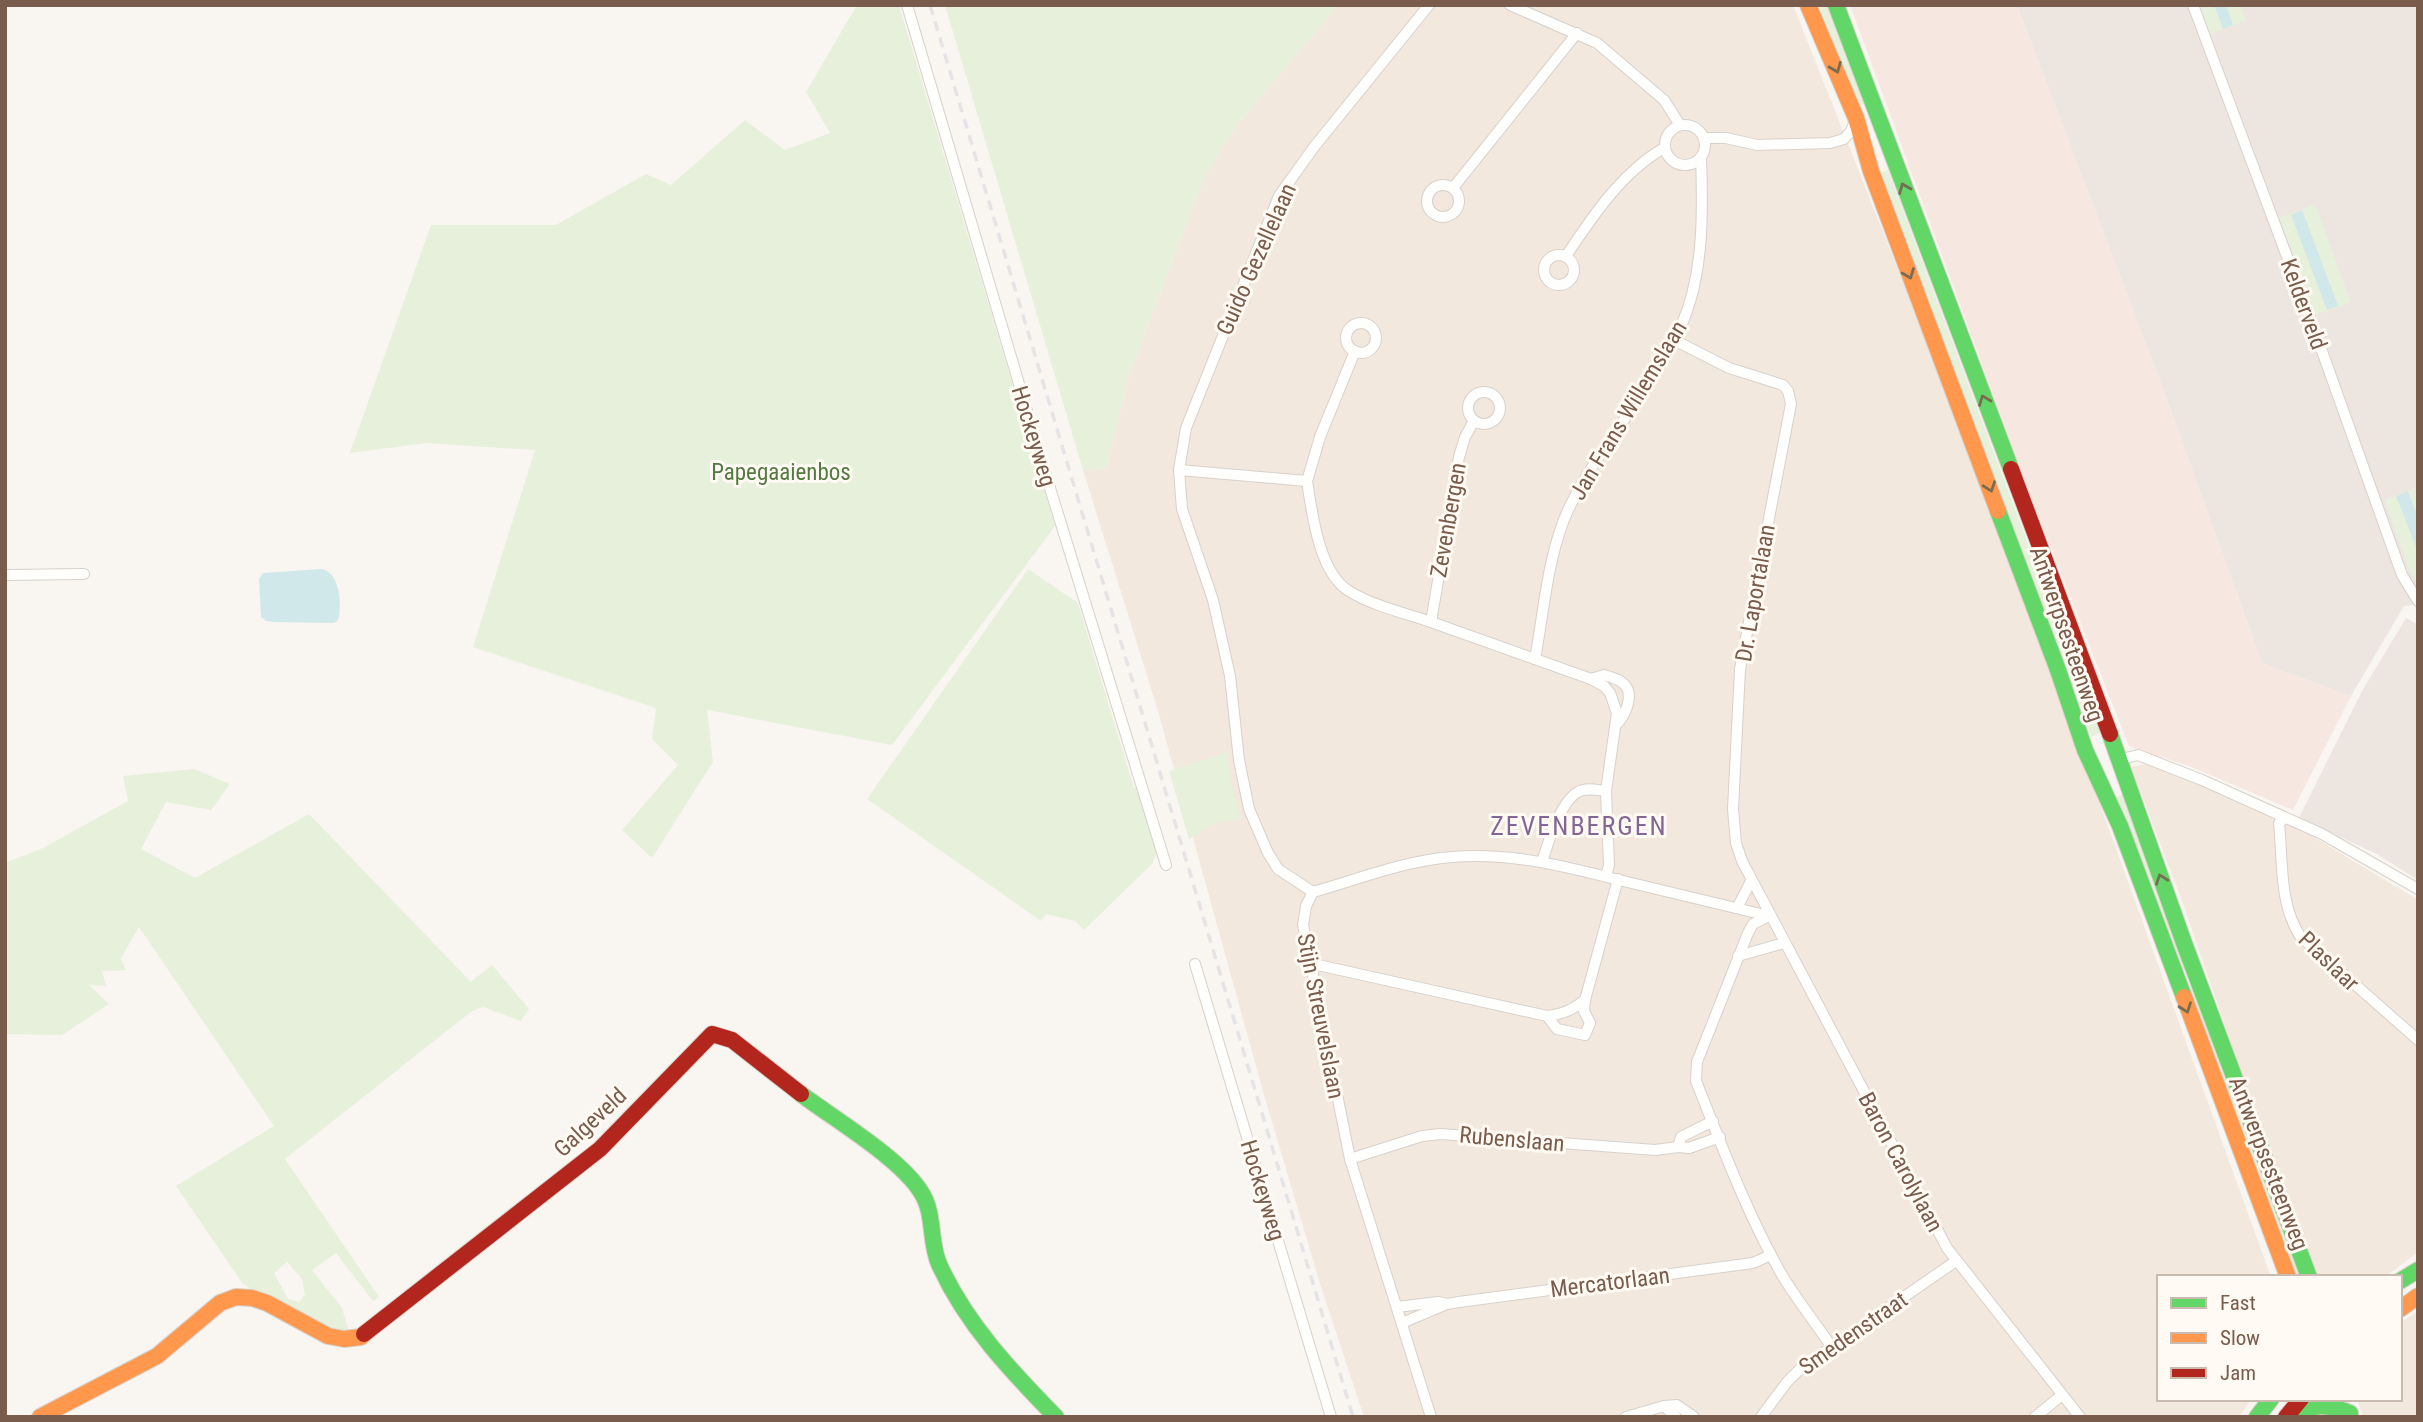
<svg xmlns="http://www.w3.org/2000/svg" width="2423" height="1422" viewBox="0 0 2423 1422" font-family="'Roboto Condensed',sans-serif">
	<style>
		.residential { fill: #f2e8de }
		.commercial { fill: #f6e8e1 }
		.industrial { fill: #ede5e0 }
		.green { fill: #e7f0db; fill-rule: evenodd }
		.water { fill: #d0e8ea }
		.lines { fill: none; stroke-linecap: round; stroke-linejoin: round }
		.street-casing { stroke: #d7d1cb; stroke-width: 12 }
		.fast-casing { stroke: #d9d2cb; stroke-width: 18 }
		.slow-casing { stroke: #d9d2cb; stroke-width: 18 }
		.jam-casing { stroke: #d9d2cb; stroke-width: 18 }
		.street { stroke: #fefefd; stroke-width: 10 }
		.fast { stroke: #63d668; stroke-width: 16 }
		.slow { stroke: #ff974d; stroke-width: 16 }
		.jam { stroke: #b3261e; stroke-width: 16 }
		.rail { stroke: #e6e3e7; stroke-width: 3.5; stroke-dasharray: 10 7; stroke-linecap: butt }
		.oneway { stroke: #776e51 }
		.labels { text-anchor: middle; stroke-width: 6; stroke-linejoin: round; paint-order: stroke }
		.street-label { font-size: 23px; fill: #7a5c4d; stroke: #fffaf3 }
		.park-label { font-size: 23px; fill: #537a41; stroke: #fffaf3 }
		.quarter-label { font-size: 26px; letter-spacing: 2px; fill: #846695; stroke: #fffaf3 }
	</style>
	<rect width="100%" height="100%" fill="#f9f5f0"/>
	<g class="residential">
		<path d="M1338 5H1793L1996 517 2271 1277H2159V1399H2251L2239 1417H1364L1321 1287 1264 1095 1158 711 1083 470 1106 468 1129 375 1203 180 1233 130Z"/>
		<path d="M2145 764 2202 785 2297 827 2418 900V1252L2385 1277H2318L2247 1089 2181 898 2131 767Z"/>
		<path d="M2418 1311V1417H2363L2357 1399H2400V1323Z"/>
	</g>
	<path class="commercial" d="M1850 5H2017L2164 391 2262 663 2351 696 2293 810 2194 768 2162 757 2159 758 2129 746 2026 484Z"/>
	<g class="industrial">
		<path d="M2017 5H2418V604L2404 606 2351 696 2262 663 2164 391Z"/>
		<path d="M2406 618 2418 625V880L2377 854 2299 818 2362 691Z"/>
	</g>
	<g class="green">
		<path d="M857 5H899L1055 526 892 745 707 710 713 762 652 858 622 830 678 765 652 739 656 708 473 647 535 450 426 443 350 453 431 225H556L646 174 671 185 745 120 785 150 830 133 806 92Z"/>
		<path d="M945 5H1338L1233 130 1203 180 1129 375 1106 468 1083 470Z"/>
		<path d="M1818 5H1827L1864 104 1857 107Z"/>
		<path d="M2199 5H2241L2246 21 2210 34Z"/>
		<path d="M1888 170 2093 717 2102 732 2091 737 1879 173Z"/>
		<path d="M2315 204 2351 302 2315 315 2279 218Z"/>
		<path d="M2418 487V584L2410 571 2384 500Z"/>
		<path d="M1028 569 1078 603 1134 788 1137 787 1157 853 1152 864 1084 930 1075 921 1046 914 1041 921 867 799Z"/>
		<path d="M1227 752 1230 780 1241 819 1215 823 1189 839 1169 771Z"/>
		<path d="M194 769 230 784 211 810 166 802 141 849 195 878 309 814 471 982 492 965 529 1009 521 1021 483 1007 472 1011 285 1159 379 1297 373 1301 336 1253 312 1270 342 1308 350 1335 317 1327 243 1284 176 1186 274 1126 139 927 121 958 126 970 102 971 106 986 89 985 109 1004 62 1035 5 1034V863L43 848 128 801 123 776ZM287 1262 302 1279 305 1295 299 1302 288 1299 274 1273Z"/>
		<path d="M2123 794 2188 969 2179 971 2112 799Z"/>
		<path d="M2195 987 2303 1277H2297L2186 990Z"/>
	</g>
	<g class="water">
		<path d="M2214 5H2226L2233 25 2223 29Z"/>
		<path d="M2302 210 2338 306 2327 310 2291 215Z"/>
		<path d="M2408 491 2418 517V552L2396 496Z"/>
		<path d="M322 569C340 573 342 605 338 620L334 623 274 622 266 621 261 617 259 579 263 573Z"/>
	</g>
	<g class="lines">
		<defs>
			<g id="street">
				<path d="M907 5 1046 475 1166 865"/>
				<path d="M1510 5 1597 43 1664 100 1680 125"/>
				<path d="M2193 5 2317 337 2402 575 2418 601"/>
				<circle cx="1685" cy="145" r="20"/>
				<path d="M1704 138H1726L1757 145 1830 143 1844 139 1851 131 1856 119"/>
				<circle cx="1443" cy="201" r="16"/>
				<path d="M1453 188 1577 33"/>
				<circle cx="1559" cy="270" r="15"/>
				<path d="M1566 256C1592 217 1622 172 1664 148"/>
				<circle cx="1361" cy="338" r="15"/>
				<path d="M1674 340 1729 368 1783 385 1788 391 1791 404 1740 669 1733 809 1736 843 1742 861 1947 1248 2080 1417"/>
				<circle cx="1484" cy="408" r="16"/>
				<path d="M1179 470 1307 481 1320 437 1355 351"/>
				<path d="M1307 481C1312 513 1319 573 1349 591 1373 606 1405 613 1431 622L1459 457 1465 437 1474 421"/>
				<path d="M5 575 84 574"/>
				<path d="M1431 622 1591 679 1604 686 1610 693 1617 713 1606 791 1609 865 1606 876"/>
				<path d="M1535 659C1544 611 1548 552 1569 508 1600 444 1652 391 1681 326 1704 275 1703 212 1701 157"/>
				<path d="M1591 679 1604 675C1610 677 1619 679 1624 684 1635 695 1625 716 1616 725"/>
				<path d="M2118 760 2138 755 2202 780 2322 834 2418 889"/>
				<path d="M2285 818 2279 823C2283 862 2279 903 2300 936L2418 1040"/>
				<path d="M1542 862C1548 843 1560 802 1578 792 1586 787 1597 790 1606 791"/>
				<path d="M1313 892 1278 869 1268 853 1249 809 1239 760 1230 676 1213 600 1182 509 1179 470 1186 428 1279 196 1314 147 1429 5"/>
				<path d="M1313 892 1306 906 1303 925 1350 1159 1431 1417"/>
				<path d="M1313 892C1359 879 1403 861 1452 857 1509 852 1564 866 1619 880 1669 892 1719 904 1769 916"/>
				<path d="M1737 908 1751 881"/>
				<path d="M1769 916 1753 924 1748 933 1697 1062 1696 1081C1721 1144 1748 1216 1782 1275 1796 1299 1815 1322 1831 1346"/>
				<path d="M1738 956 1784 943"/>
				<path d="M1309 963 1547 1016C1563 1014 1572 1010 1585 1000L1618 879"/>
				<path d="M1195 964 1331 1417"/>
				<path d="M1547 1016 1557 1029 1585 1035 1590 1023 1584 1011 1585 1000"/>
				<path d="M1678 1147 1681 1137 1713 1121"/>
				<path d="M1350 1159 1422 1136 1441 1134 1655 1150 1678 1147 1689 1148 1720 1137"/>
				<path d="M1397 1307 1438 1302 1447 1304"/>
				<path d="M1402 1323 1447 1304 1459 1302 1753 1263 1771 1255"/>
				<path d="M1664 1406 1676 1417"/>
				<path d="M1626 1417 1664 1406 1677 1405 1694 1417"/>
				<path d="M1761 1417 1787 1382 1801 1368 1956 1261"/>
				<path d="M2035 1417 2062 1395"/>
			</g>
			<g id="fast">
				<path d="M1836 5 2011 469"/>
				<path d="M1998 511 2058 670 2085 750 2120 826 2184 997"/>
				<path d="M2110 734 2184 943 2309 1277"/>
				<path d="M801 1094C834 1119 900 1158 921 1192 935 1213 929 1241 939 1264 966 1324 1011 1371 1056 1417"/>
				<path d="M2400 1281 2418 1270"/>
				<path d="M2291 1416C2313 1404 2327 1403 2350 1413"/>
				<path d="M2257 1417 2271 1399"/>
			</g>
			<g id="slow">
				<path d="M1808 5 1856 118 1871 171 1998 511"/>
				<path d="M2184 997 2288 1277"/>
				<path d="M2400 1309 2418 1296"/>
				<path d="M40 1417 157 1356 220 1303 236 1297 252 1298 267 1303 328 1336 344 1339 361 1337 364 1334"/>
			</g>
			<g id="jam">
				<path d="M2011 469 2110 734"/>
				<path d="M364 1334 600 1149 712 1034 732 1040 801 1094"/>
				<path d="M2286 1417 2301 1399"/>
			</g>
		</defs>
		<use href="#street" class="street-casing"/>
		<use href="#fast" class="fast-casing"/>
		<use href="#slow" class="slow-casing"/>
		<use href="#jam" class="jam-casing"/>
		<use href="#street" class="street"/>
		<use href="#fast" class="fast"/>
		<use href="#slow" class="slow"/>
		<use href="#jam" class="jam"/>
		<path class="rail" d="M930 5 1353 1417"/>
	</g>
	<defs><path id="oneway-chevron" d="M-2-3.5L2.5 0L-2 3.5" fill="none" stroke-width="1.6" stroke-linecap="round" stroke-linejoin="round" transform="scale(1.75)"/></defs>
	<g class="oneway">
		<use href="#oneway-chevron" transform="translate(1836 68) rotate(68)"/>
		<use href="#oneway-chevron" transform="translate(1904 188) rotate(-112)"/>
		<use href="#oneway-chevron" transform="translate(1909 274) rotate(69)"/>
		<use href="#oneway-chevron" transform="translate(1984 400) rotate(-111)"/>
		<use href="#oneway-chevron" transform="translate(1990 487) rotate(70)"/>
		<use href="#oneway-chevron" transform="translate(2161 879) rotate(-110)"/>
		<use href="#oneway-chevron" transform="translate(2186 1008) rotate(70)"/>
	</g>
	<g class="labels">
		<g class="street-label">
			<text transform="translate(1256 259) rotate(-66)" y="8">Guido Gezellelaan</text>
			<text transform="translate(2304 304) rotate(70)" y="8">Kelderveld</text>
			<text transform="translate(1628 410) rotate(-59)" y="8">Jan Frans Willemslaan</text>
			<text transform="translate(1034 436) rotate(73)" y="8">Hockeyweg</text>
			<text transform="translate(1448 520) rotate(-80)" y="8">Zevenbergen</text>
			<text transform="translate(1755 593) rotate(-80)" y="8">Dr. Laportalaan</text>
			<text transform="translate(2067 634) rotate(71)" y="8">Antwerpsesteenweg</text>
			<text transform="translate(2329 961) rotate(44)" y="8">Plaslaar</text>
			<text transform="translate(1321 1016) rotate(79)" y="8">Stijn Streuvelslaan</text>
			<text transform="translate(590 1122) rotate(-43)" y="8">Galgeveld</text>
			<text transform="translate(1512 1139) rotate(5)" y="8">Rubenslaan</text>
			<text transform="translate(1901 1162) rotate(62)" y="8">Baron Carolylaan</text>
			<text transform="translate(2269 1163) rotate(69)" y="8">Antwerpsesteenweg</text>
			<text transform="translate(1263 1190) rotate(73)" y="8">Hockeyweg</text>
			<text transform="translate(1610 1282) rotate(-7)" y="8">Mercatorlaan</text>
			<text transform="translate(1853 1333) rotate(-35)" y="8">Smedenstraat</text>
		</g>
		<g class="park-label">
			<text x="781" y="480">Papegaaienbos</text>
		</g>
		<g class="quarter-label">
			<text x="1579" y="835">ZEVENBERGEN</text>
		</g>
	</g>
	<rect width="2423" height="1422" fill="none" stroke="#7a5c4d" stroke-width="14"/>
	<rect x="2157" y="1275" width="245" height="126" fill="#fffaf3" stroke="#cabbb1" stroke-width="2"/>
	<rect x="2171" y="1298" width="35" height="10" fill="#63d668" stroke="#cabbb1" stroke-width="2"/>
	<text x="2220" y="1310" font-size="21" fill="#7a5c4d">Fast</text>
	<rect x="2171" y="1333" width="35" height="10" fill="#ff974d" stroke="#cabbb1" stroke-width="2"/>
	<text x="2220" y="1345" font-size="21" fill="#7a5c4d">Slow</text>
	<rect x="2171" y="1368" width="35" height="10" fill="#b3261e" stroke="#cabbb1" stroke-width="2"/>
	<text x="2220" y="1380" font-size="21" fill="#7a5c4d">Jam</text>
</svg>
